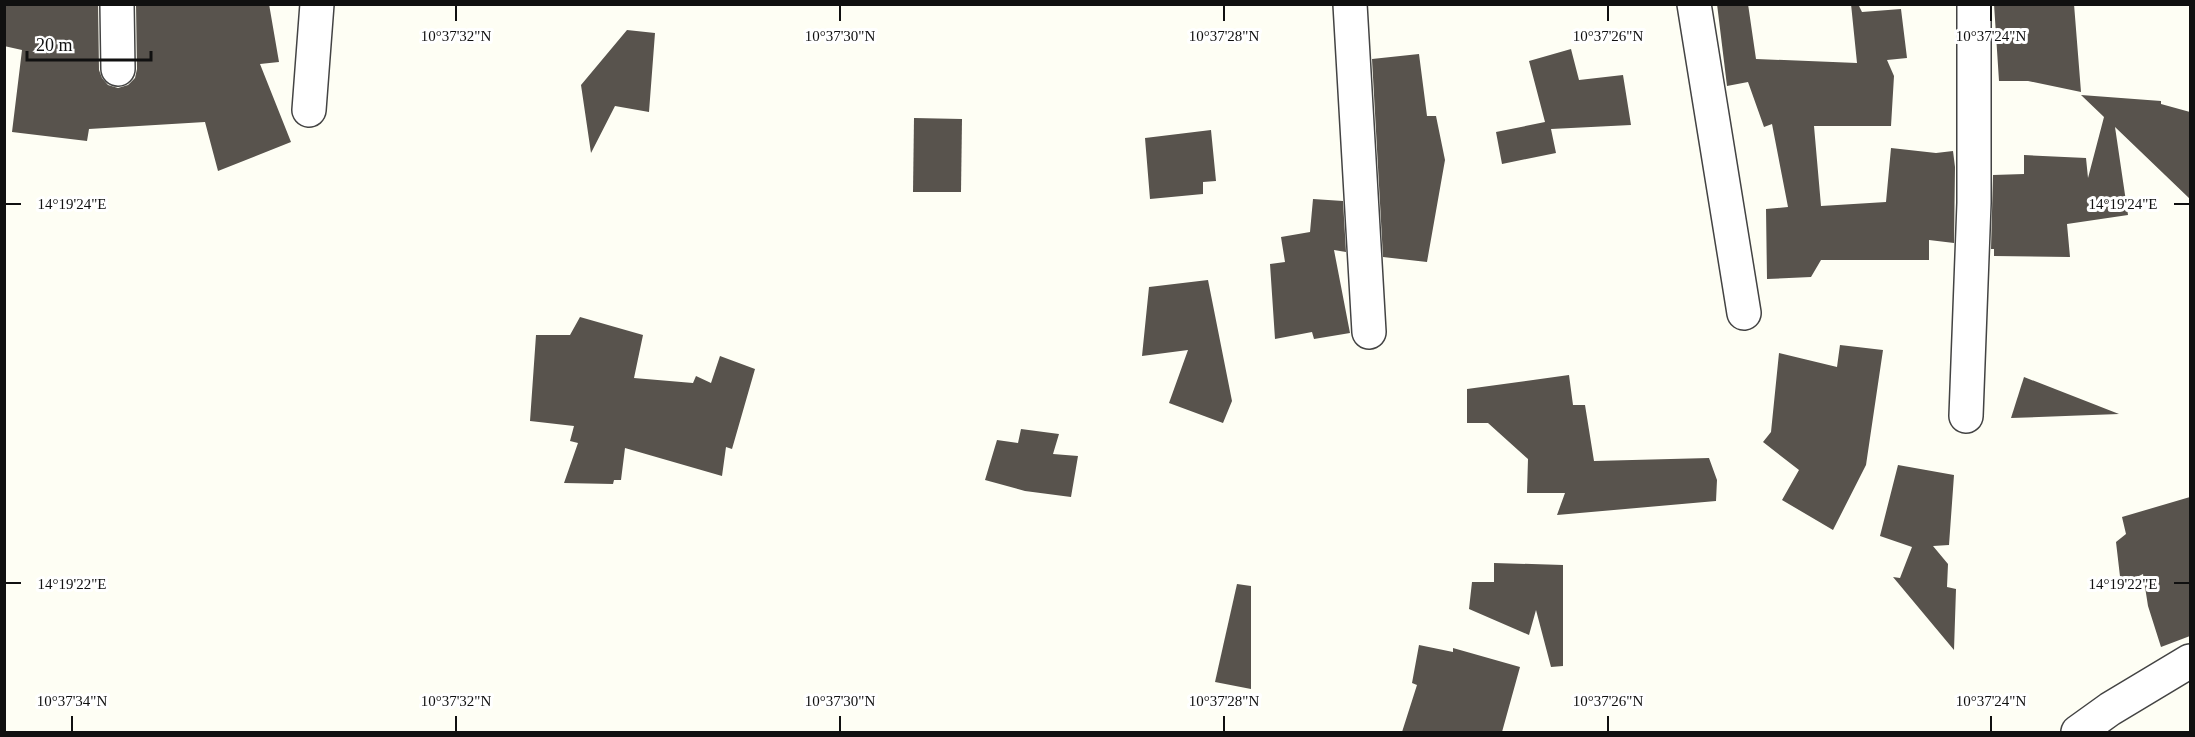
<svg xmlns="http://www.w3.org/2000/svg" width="2195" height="737" viewBox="0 0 2195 737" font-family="'Times New Roman',serif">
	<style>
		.building { fill: #58534d }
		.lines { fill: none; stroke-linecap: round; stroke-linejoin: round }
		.street-casing { stroke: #434343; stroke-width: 36 }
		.street { stroke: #fff; stroke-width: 33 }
		.ticks { fill: none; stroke: #101010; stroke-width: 2 }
		.ticks-label { font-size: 15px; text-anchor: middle; fill: #101010; stroke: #fff; stroke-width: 6; stroke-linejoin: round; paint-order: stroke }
	</style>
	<rect width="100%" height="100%" fill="#fefef4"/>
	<g class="building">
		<path d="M4 4H98L99 70 102 78 108 85 118 88 128 85 135 78 137 69 136 4H269L279 62 260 64 291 142 218 171 205 122 89 129 87 141 12 132 22 50 4 46Z"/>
		<path d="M1717 4H1748L1756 59 1857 63 1851 4H1858L1862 12 1901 9 1907 58 1887 60 1894 76 1891 126H1814L1821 206 1886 202 1891 148 1936 153 1953 151 1955 167 1954 243 1929 240V260H1821L1811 277 1767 279 1766 209 1788 207 1772 124 1764 127 1748 82 1727 86Z"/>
		<path d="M1994 4H2074L2081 92 2028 81H1999Z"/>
		<path d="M627 30 655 33 649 112 615 106 591 153 581 85Z"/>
		<path d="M1571 49 1579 80 1623 75 1631 125 1551 129 1556 153 1502 164 1496 132 1545 122 1529 61Z"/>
		<path d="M1419 54 1427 116H1436L1445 160 1427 262 1383 257 1372 59Z"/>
		<path d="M2081 95 2161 101V104L2190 112V199L2115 127 2128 215 2067 224 2070 257 1994 256V249H1991L1993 175 2024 174V155L2086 158 2088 178 2104 117Z"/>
		<path d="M914 118 962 119 961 192H913Z"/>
		<path d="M1211 130 1216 181 1203 182V194L1150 199 1145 138Z"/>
		<path d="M1313 199 1343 201 1346 252 1334 250 1350 333 1314 339 1312 332 1275 339 1270 264 1285 262 1281 237 1310 232Z"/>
		<path d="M1208 280 1232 401 1223 423 1169 403 1188 350 1142 356 1149 287Z"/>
		<path d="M580 317 643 335 634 378 693 383 696 376 711 383 720 356 755 369 732 449 726 447 722 476 625 448 621 480H614L613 484 564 483 578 443 570 441 574 426 530 421 536 335H570Z"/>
		<path d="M1840 345 1883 350 1866 465 1833 530 1782 500 1799 470 1763 442 1771 432 1779 353 1837 367Z"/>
		<path d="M1569 375 1573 405H1585L1594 461 1709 458 1717 480 1716 501 1557 515 1565 493H1527L1528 459 1488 423H1467V389Z"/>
		<path d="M2024 377 2119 414 2011 418Z"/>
		<path d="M1021 429 1059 434 1053 454 1078 456 1071 497 1025 491 985 480 997 440 1018 443Z"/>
		<path d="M1898 465 1954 475 1949 545 1933 546 1948 564 1947 587 1956 589 1954 650 1893 577 1900 578 1912 547 1880 536Z"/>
		<path d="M2190 497V636L2161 647 2148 606 2143 574 2121 585 2116 542 2126 534 2122 517Z"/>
		<path d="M1494 563 1563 565V666L1551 667 1536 610 1529 635 1469 609 1472 582H1494Z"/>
		<path d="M1237 584 1251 586V689L1215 682Z"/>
		<path d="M1419 645 1453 652V648L1520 667 1502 732H1402L1417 685 1412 683Z"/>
	</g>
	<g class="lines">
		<defs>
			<g id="street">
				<path d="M117 4 118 69"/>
				<path d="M1350 4 1369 332"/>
				<path d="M1694 4 1744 313"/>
				<path d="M309 110 317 4"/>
				<path d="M1966 416 1974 203V4"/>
				<path d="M2078 732 2110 709 2190 661"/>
			</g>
		</defs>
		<use href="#street" class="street-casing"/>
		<use href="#street" class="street"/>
	</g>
	<path class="ticks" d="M456 6V21M840 6V21M1224 6V21M1608 6V21M1991 6V21M6 204H21M2174 204H2189M6 583H21M2174 583H2189M72 716V731M456 716V731M840 716V731M1224 716V731M1608 716V731M1991 716V731"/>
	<g class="ticks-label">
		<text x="456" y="41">10°37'32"N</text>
		<text x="840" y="41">10°37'30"N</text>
		<text x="1224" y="41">10°37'28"N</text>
		<text x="1608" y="41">10°37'26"N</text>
		<text x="1991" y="41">10°37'24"N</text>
		<text x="2123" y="209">14°19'24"E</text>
		<text x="72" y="209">14°19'24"E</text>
		<text x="2123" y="589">14°19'22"E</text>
		<text x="72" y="589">14°19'22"E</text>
		<text x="72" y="706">10°37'34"N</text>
		<text x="456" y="706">10°37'32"N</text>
		<text x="840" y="706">10°37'30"N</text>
		<text x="1224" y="706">10°37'28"N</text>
		<text x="1608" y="706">10°37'26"N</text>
		<text x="1991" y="706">10°37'24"N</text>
	</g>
	<rect width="2195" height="737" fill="none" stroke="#101010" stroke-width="12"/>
	<path d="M27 51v9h124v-9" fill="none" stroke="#101010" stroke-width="3"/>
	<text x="36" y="51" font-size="18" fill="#101010" stroke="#ffffff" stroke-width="4.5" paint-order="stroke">20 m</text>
</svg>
